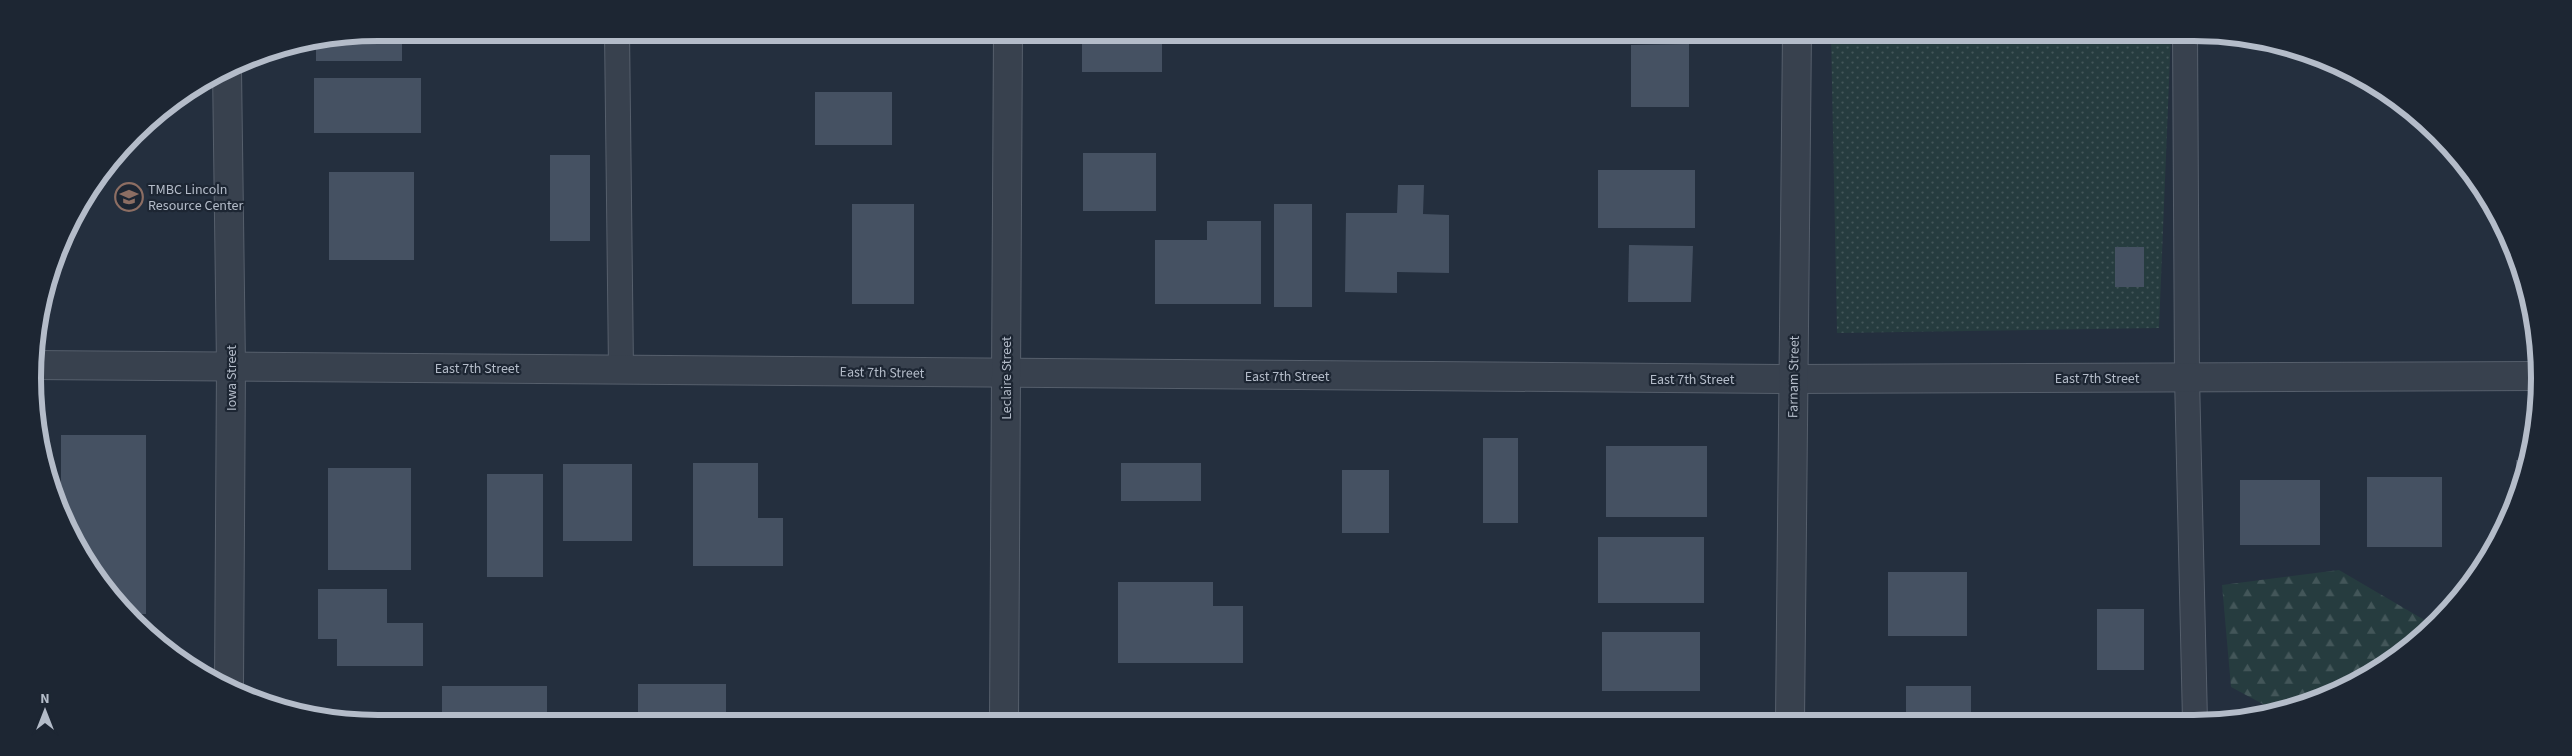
<svg xmlns="http://www.w3.org/2000/svg" width="2572" height="756" viewBox="0 0 2572 756" font-family="'Source Sans 3',sans-serif">
	<style>
		.forest { fill: url(#forest-firs) }
		.garden { fill: url(#garden-dots) }
		.building { fill: #455162 }
		.lines { fill: none; stroke-linecap: round; stroke-linejoin: round }
		.service-casing { stroke: #565f6c; stroke-width: 26 }
		.minor-casing { stroke: #565f6c; stroke-width: 30 }
		.service { stroke: #38414e; stroke-width: 24 }
		.minor { stroke: #38414e; stroke-width: 28 }
		.labels { text-anchor: middle; stroke-width: 4.5; stroke-linejoin: round; paint-order: stroke }
		.poi-label { font-size: 14px; fill: #b4bcc9; stroke: #1d2633; text-anchor: start }
		.street-label { font-size: 14px; fill: #b4bcc9; stroke: #1d2633 }
		.rim { fill: none; stroke: #b4bcc9; stroke-width: 6 }
	</style>
	<defs>
		<pattern id="forest-firs" width="22" height="20" patternUnits="userSpaceOnUse" patternTransform="scale(1.25)"><rect width="22" height="20" fill="#263c3f"/><path d="M5 1l3.5 6h-7zM16 11l3.5 6h-7z" fill="#435659"/></pattern>
		<pattern id="garden-dots" width="8" height="8" patternUnits="userSpaceOnUse" patternTransform="scale(1.25)"><rect width="8" height="8" fill="#263c3f"/><path d="M2 2h.1M6 6h.1" fill="none" stroke="#435659" stroke-width="1.8" stroke-linecap="round"/></pattern>
	</defs>
	<rect width="100%" height="100%" fill="#242f3e"/>
	<path class="forest" d="M2339 570 2433 625 2422 638 2347 688 2274 710 2231 687 2222 585Z"/>
	<path class="garden" d="M1831 33H2171L2159 328 1837 333Z"/>
	<g class="building">
		<path d="M378 32H402V61H316V39Z"/>
		<rect x="1082" y="32" width="80" height="40"/>
		<path d="M1689 44V107H1631V45Z"/>
		<rect x="314" y="78" width="107" height="55"/>
		<rect x="815" y="92" width="77" height="53"/>
		<rect x="1083" y="153" width="73" height="58"/>
		<rect x="550" y="155" width="40" height="86"/>
		<rect x="1598" y="170" width="97" height="58"/>
		<rect x="329" y="172" width="85" height="88"/>
		<path d="M1398 185H1424L1423 214 1449 215V273L1397 272V293L1345 292 1346 213H1397Z"/>
		<rect x="852" y="204" width="62" height="100"/>
		<rect x="1274" y="204" width="38" height="103"/>
		<path d="M1207 221H1261V304H1155V240H1207Z"/>
		<path d="M1629 245 1693 246 1691 302H1628Z"/>
		<rect x="2115" y="247" width="29" height="40"/>
		<path d="M61 435H146V614H128L104 588 68 531 61 511Z"/>
		<rect x="1483" y="438" width="35" height="85"/>
		<rect x="1606" y="446" width="101" height="71"/>
		<path d="M2516 460H2527L2516 490Z"/>
		<path d="M693 463H758V518H783V566H693Z"/>
		<rect x="1121" y="463" width="80" height="38"/>
		<rect x="563" y="464" width="69" height="77"/>
		<rect x="328" y="468" width="83" height="102"/>
		<rect x="1342" y="470" width="47" height="63"/>
		<rect x="487" y="474" width="56" height="103"/>
		<rect x="2367" y="477" width="75" height="70"/>
		<rect x="2240" y="480" width="80" height="65"/>
		<rect x="1598" y="537" width="106" height="66"/>
		<rect x="1888" y="572" width="79" height="64"/>
		<path d="M1118 582H1213V606H1243V663H1118Z"/>
		<path d="M318 589H387V623H423V666H337V639H318Z"/>
		<rect x="2097" y="609" width="47" height="61"/>
		<rect x="1602" y="632" width="98" height="59"/>
		<rect x="638" y="684" width="88" height="39"/>
		<rect x="442" y="686" width="105" height="37"/>
		<rect x="1906" y="686" width="65" height="35"/>
	</g>
	<g class="lines">
		<defs>
			<g id="service">
				<path d="M617 32 621 369"/>
				<path d="M2185 32 2187 377 2195 721"/>
			</g>
			<g id="minor">
				<path d="M227 70 231 366 229 686"/>
				<path d="M34 365 1793 379 2539 376"/>
				<path d="M1790 721 1797 32"/>
				<path d="M1004 723 1008 32"/>
			</g>
		</defs>
		<use href="#service" class="service-casing"/>
		<use href="#minor" class="minor-casing"/>
		<use href="#service" class="service"/>
		<use href="#minor" class="minor"/>
	</g>
	<defs>
		<symbol id="school-ring" viewBox="-11 -11 22 22"><circle r="9.5" fill="#1d2633" stroke="#8d6e63" stroke-width="1.5"/><path d="M0-5L7-2L0 1L-7-2ZM-4 1L0 2.5L4 1V4Q0 6-4 4Z" fill="#8d6e63"/></symbol>
	</defs>
	<g fill-rule="evenodd">
		<use href="#school-ring" x="113" y="181" width="32" height="32"/>
	</g>
	<g class="labels">
		<g class="poi-label">
			<text x="148" y="194">TMBC Lincoln<tspan x="148" dy="16">Resource Center</tspan></text>
		</g>
		<g class="street-label">
			<text x="477" y="373">East 7th Street</text>
			<text transform="translate(882 372) rotate(1)" y="5">East 7th Street</text>
			<text x="1287" y="381">East 7th Street</text>
			<text transform="translate(1793 377) rotate(-89)" y="5">Farnam Street</text>
			<text transform="translate(231 378) rotate(-90)" y="5">Iowa Street</text>
			<text transform="translate(1006 378) rotate(-90)" y="5">Leclaire Street</text>
			<text x="2097" y="383">East 7th Street</text>
			<text x="1692" y="384">East 7th Street</text>
		</g>
	</g>
	<path d="M0 0H2572V756H0ZM378 41H2194A337 337 0 0 1 2531 378V378A337 337 0 0 1 2194 715H378A337 337 0 0 1 41 378V378A337 337 0 0 1 378 41Z" fill="#1d2633" fill-rule="evenodd"/>
	<path class="rim" d="M378 41H2194A337 337 0 0 1 2531 378V378A337 337 0 0 1 2194 715H378A337 337 0 0 1 41 378V378A337 337 0 0 1 378 41Z"/>
	<g transform="translate(45 711)" stroke="#1d2633" stroke-width="4" paint-order="stroke">
	<path d="M0-4L9 19L0 12L-9 19Z" fill="#b4bcc9"/>
	<text y="-8" font-size="14" font-weight="bold" text-anchor="middle" fill="#b4bcc9">N</text>
	</g>
</svg>
